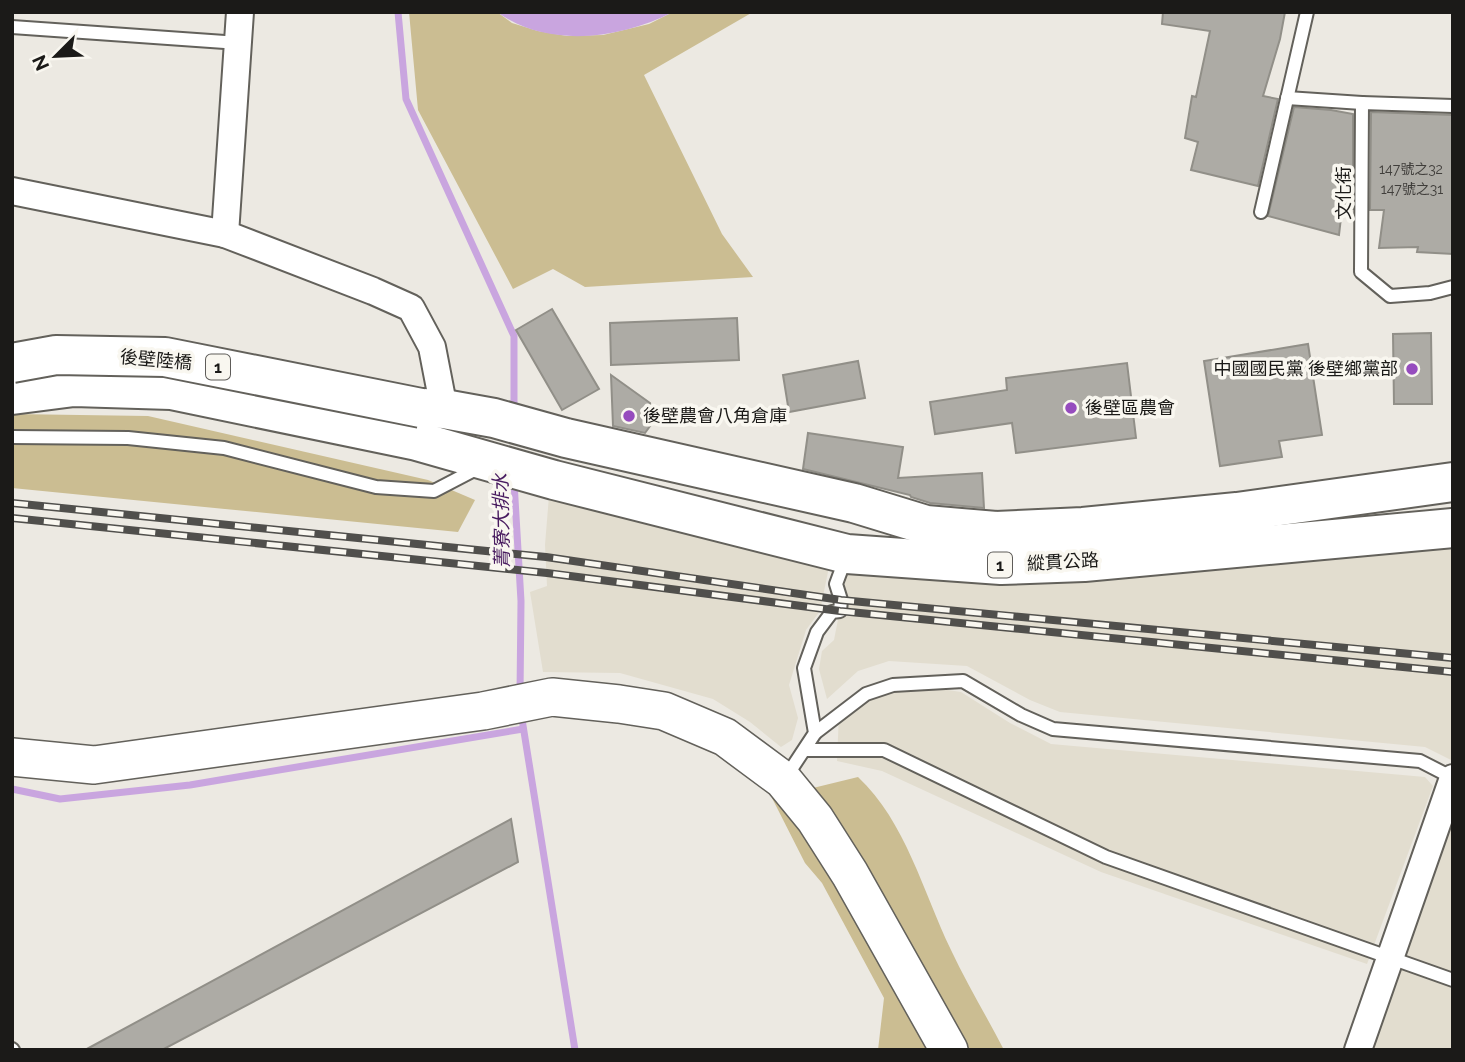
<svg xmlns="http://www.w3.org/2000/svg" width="1465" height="1062" viewBox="0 0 1465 1062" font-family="Raleway,'Noto Sans TC',sans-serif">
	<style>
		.built { fill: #e2ddcf }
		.green { fill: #cbbd92 }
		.water { fill: #c9a5df }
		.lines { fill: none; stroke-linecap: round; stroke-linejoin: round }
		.stream { stroke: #c9a5df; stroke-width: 7 }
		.building { fill: #adaba5; stroke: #918f88; stroke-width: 2 }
		.lane-casing { stroke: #63615b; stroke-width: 16 }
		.street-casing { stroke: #63615b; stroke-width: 30 }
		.secondary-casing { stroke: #63615b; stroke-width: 40 }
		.primary-casing { stroke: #63615b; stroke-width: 42 }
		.lane { stroke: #fff; stroke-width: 12 }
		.street { stroke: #fff; stroke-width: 26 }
		.secondary { stroke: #fff; stroke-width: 37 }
		.primary { stroke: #fff; stroke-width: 38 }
		.rail-casing { stroke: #504f4c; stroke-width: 8 }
		.rail { stroke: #f9f7f0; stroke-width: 5; stroke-dasharray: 16; stroke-linecap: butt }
		.primary-bridge-casing { stroke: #63615b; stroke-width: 42; stroke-linecap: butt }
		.primary-bridge { stroke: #fff; stroke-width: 38 }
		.poi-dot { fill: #964cbe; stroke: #f9f7f0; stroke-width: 2.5 }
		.labels { text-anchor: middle; stroke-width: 7; stroke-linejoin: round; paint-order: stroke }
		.number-label { font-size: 14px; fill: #403e3b }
		.shield { fill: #f9f7f0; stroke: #5e5c59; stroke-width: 2 }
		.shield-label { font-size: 16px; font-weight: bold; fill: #1b1a18 }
		.street-label { font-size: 18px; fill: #1b1a18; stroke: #f9f7f0 }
		.poi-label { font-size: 18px; fill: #1b1a18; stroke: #f9f7f0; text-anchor: start }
		.water-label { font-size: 19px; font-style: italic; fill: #481b5f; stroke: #f9f7f0 }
	</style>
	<rect width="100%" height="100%" fill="#ece9e2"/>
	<g class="built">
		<path d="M549 496 829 567 820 611 806 630 789 685 798 718 792 740 781 747 750 722 713 699 620 673 543 672 530 592 547 586 545 545Z"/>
		<path d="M1453 540V761L1425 747 1060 712 1030 700 967 666 889 661 858 671 827 699 819 669 822 651 834 640 848 568 1011 584Z"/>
		<path d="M895 682 961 692 1010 723 1051 744 1425 777 1433 786 1367 964 1101 872 882 771 837 761 839 714Z"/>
		<path d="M1453 795V1050H1360Z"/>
	</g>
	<g class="green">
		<path d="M409 12H497L512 23 538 31 567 36 603 35 649 24 673 12H753L644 75 722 234 753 277 585 287 553 269 513 289 418 110Z"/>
		<path d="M12 414 148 416 428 480 475 500 458 532 12 488Z"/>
		<path d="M858 777C906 822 923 892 951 950 967 984 987 1017 1004 1050H878L884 998 822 883 805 863 772 798Z"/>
	</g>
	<path class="water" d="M497 12H673C620 39 548 49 497 12Z"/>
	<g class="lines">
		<g class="stream">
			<path d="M398 12 406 99 514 336V411"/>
			<path d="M514 482 521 601 520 694"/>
			<path d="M521 713 575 1050"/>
			<path d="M12 789 60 799 190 785 523 729"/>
		</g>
	</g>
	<g class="building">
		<path d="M1163 12H1285L1280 39 1263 96 1278 99 1258 186 1191 170 1198 142 1185 138 1192 96 1196 97 1210 31 1162 24Z"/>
		<path d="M1294 107 1331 110 1353 114V209H1342L1339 235 1268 216Z"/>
		<path d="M1371 112 1453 115V254L1417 252 1418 247 1379 248 1384 210H1370Z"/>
		<path d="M552 309 599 389 562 410 516 330Z"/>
		<path d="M737 318 739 360 611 365 610 323Z"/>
		<path d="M1431 333 1432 404H1394L1393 334Z"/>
		<path d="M1308 344 1322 435 1279 441 1282 457 1220 466 1204 361Z"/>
		<path d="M858 361 865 398 789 412 783 375Z"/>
		<path d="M1127 363 1136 438 1016 453 1012 423 935 434 930 402 1007 390 1006 378Z"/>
		<path d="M611 375 650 403 653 422 645 433 613 426Z"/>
		<path d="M808 433 903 447 898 478 982 473 984 508 930 503 911 497 910 495 803 469Z"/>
		<path d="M511 819 518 862 162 1050H85Z"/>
	</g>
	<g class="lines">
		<defs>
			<g id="lane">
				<path d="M12 27 239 43"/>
				<path d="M1287 98 1362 103"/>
				<path d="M1453 106 1362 103 1361 272 1390 296 1430 293 1453 287"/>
				<path d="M1261 212 1307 12"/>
				<path d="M12 437 128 438 224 448 376 487 434 491 480 467"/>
				<path d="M815 733 866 694 893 685 963 681 1021 715 1053 729 1420 761 1453 778"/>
				<path d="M805 750H884L1106 857 1453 980"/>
				<path d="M786 777 815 733 804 668 817 632 832 612 840 611 841 600 836 584 846 557"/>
				<path d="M12 1049 13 1050"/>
			</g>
			<g id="street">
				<path d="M240 12 225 234 373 291 411 308 432 347 444 409"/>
				<path d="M12 191 225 234"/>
				<path d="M1358 1050 1453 778"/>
			</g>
			<path id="secondary" d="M12 757 94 765 483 711 552 697 619 704 664 711 725 737 783 780 815 819 850 874 949 1050"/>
			<g id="primary">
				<path d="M12 395 74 387 171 390 417 441 554 480 847 554 1001 565 1084 562 1453 528"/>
				<path d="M421 408 444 409 494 418 566 438 854 503 926 525 996 531 1083 527 1237 512 1453 482"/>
			</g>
		</defs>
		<use href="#lane" class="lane-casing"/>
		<use href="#street" class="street-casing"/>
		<use href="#secondary" class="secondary-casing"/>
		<use href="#primary" class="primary-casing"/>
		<use href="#lane" class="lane"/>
		<use href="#street" class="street"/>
		<use href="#secondary" class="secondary"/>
		<use href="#primary" class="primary"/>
		<defs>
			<g id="rail">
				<path d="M12 503 546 557 841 600 1453 658"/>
				<path d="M12 518 547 573 840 611 1453 672"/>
			</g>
		</defs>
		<use href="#rail" class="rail-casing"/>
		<use href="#rail" class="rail"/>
		<defs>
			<path id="primary-bridge" d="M12 363 56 355 165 357 421 408"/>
		</defs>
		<use href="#primary-bridge" class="primary-bridge-casing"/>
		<use href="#primary-bridge" class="primary-bridge"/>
	</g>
	<g class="poi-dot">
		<circle cx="1412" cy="369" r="7"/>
		<circle cx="1071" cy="408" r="7"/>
		<circle cx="629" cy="416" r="7"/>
	</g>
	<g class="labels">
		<g class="number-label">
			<text x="1411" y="174">147號之32</text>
			<text x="1412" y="194">147號之31</text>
		</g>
		<g class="shield">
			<rect x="206" y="354.5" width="24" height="25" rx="5"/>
			<rect x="988" y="552.5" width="24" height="25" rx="5"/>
		</g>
		<g class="shield-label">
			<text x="218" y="373">1</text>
			<text x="1000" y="571">1</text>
		</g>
		<g class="street-label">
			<text transform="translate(1344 193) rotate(-90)" y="6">文化街</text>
			<text transform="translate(156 360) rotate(5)" y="6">後壁陸橋</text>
			<text transform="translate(1063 562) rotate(-3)" y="6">縱貫公路</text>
		</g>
		<g class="poi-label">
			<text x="1398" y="375" text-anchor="end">中國國民黨 後壁鄉黨部</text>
			<text x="1085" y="414">後壁區農會</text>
			<text x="643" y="422">後壁農會八角倉庫</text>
		</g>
		<g class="water-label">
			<text transform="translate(501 521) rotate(-91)" y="7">菁寮大排水</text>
		</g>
	</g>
	<rect width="1465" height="1062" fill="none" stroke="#1b1a18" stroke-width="28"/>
	<g transform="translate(56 56) rotate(246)" stroke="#f9f7f0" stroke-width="5" paint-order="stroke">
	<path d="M0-5L12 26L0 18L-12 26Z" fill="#1b1a18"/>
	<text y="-10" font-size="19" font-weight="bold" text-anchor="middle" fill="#1b1a18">N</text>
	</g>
</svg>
